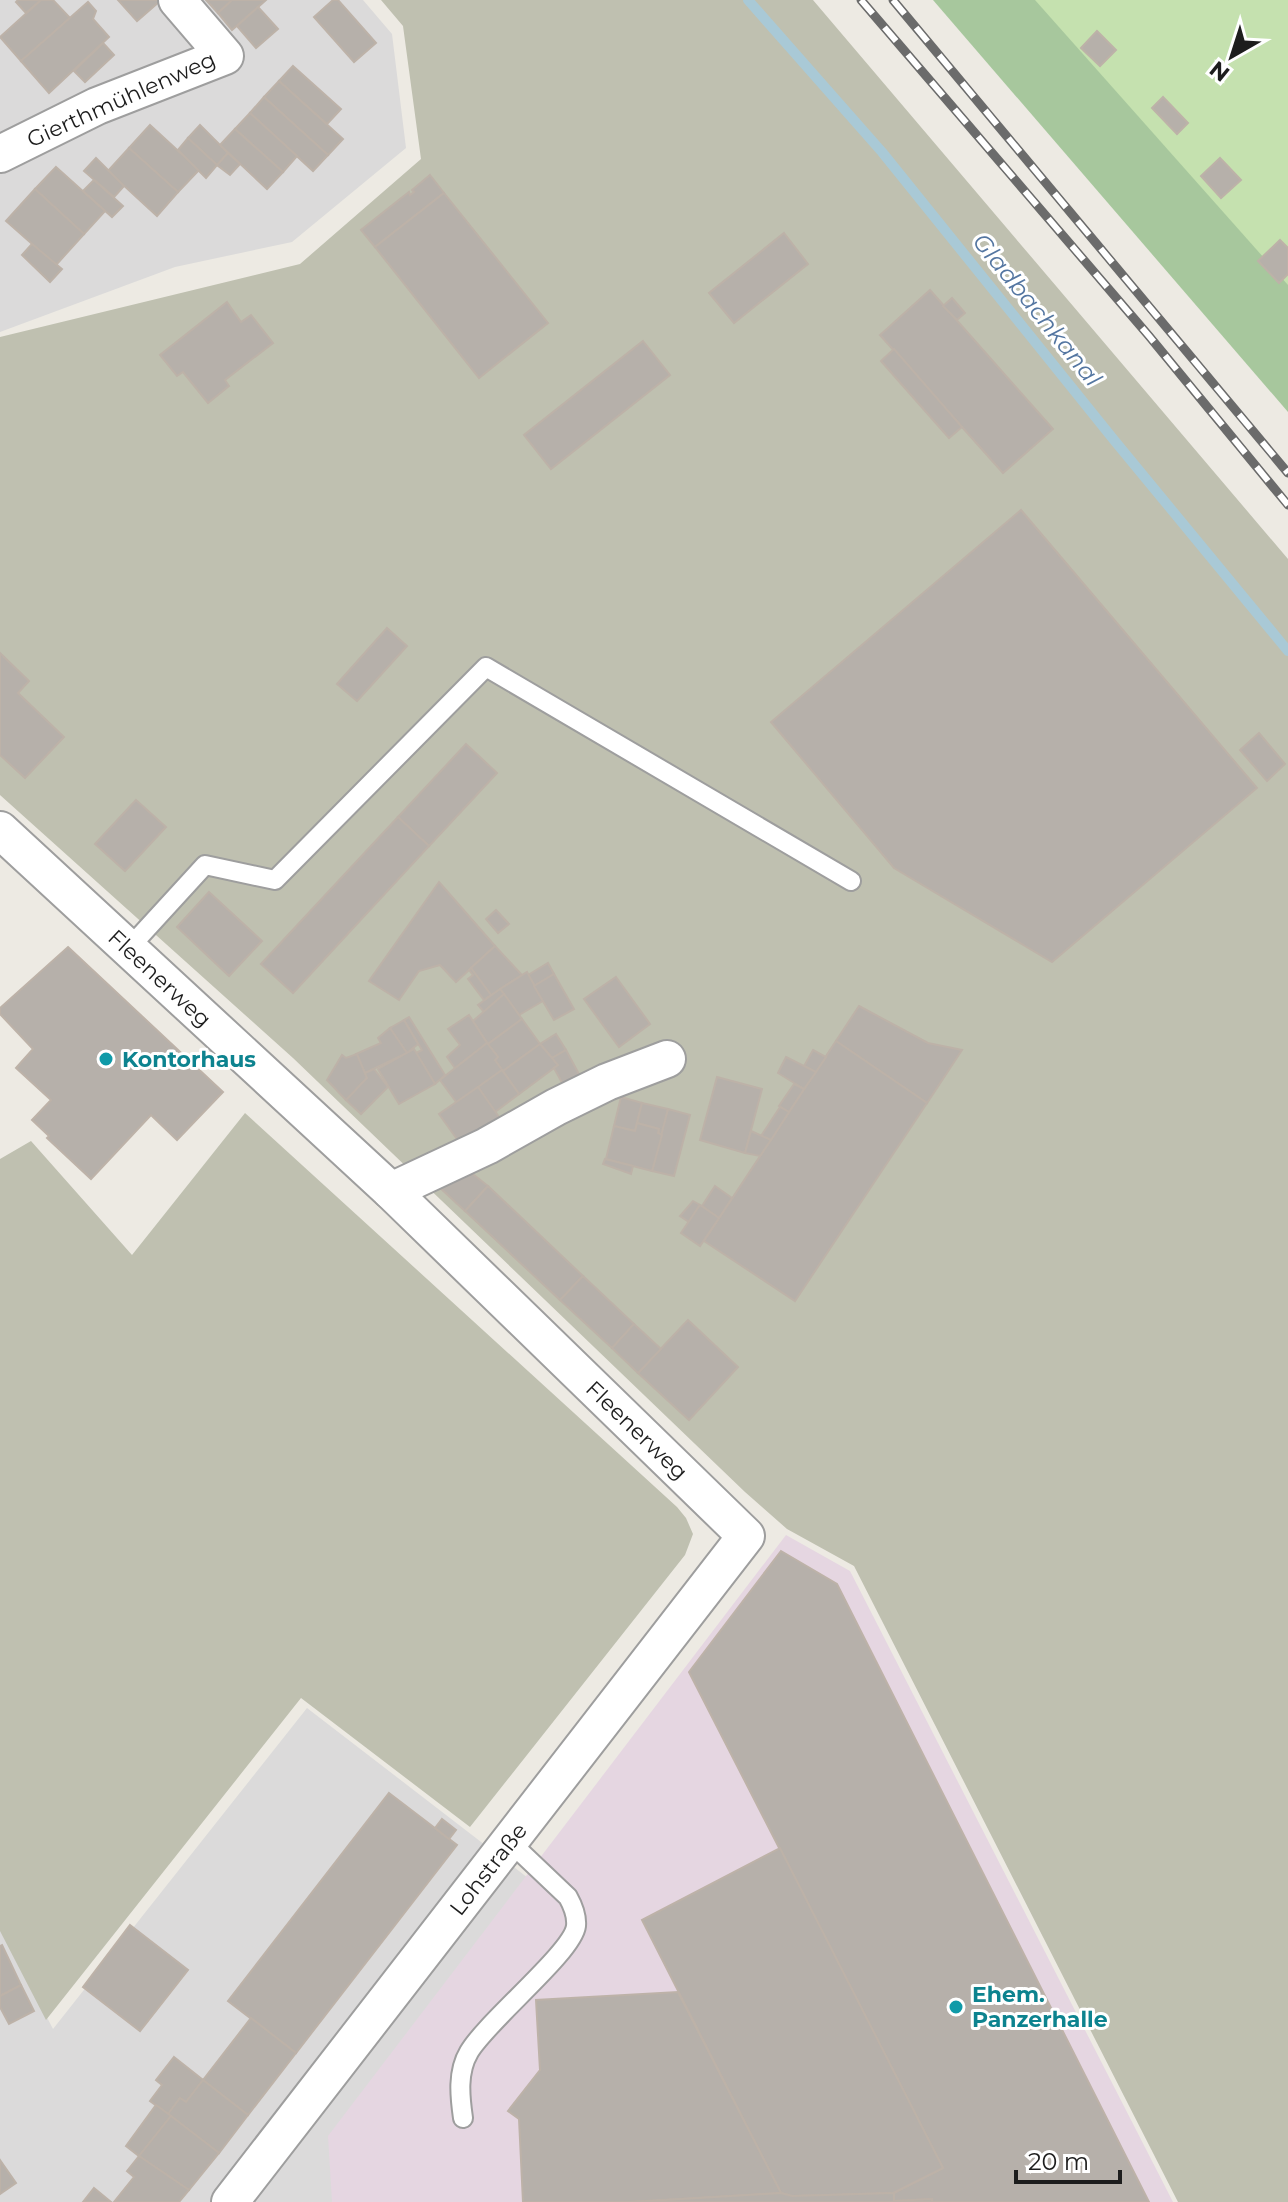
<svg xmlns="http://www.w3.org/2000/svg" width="1288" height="2202" viewBox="0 0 1288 2202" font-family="Montserrat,sans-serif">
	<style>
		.residential { fill: #dbdada }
		.industrial { fill: #e5d6e1 }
		.construction { fill: #bfc0b0 }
		.grass { fill: #c5e1af }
		.forest { fill: #a7c79d }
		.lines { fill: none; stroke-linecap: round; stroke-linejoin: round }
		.stream { stroke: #a9c9d6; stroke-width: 10 }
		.building { fill: #b6b0aa; stroke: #bdb2a8; stroke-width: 2 }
		.lane-casing { stroke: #9e9e9e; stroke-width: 22 }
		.street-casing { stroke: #9e9e9e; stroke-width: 40 }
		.lane { stroke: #fff; stroke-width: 18 }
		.street { stroke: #fff; stroke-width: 36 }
		.rail-casing { stroke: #6b6b6b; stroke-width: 9 }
		.rail { stroke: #fff; stroke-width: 6; stroke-dasharray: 18; stroke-linecap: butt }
		.culture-dot { fill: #0f9aa8; stroke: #fff; stroke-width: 3 }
		.labels { text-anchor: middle; stroke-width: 6; stroke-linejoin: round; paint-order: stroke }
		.street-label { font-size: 22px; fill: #1d1d1d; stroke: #fff }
		.culture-label { font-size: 22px; font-weight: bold; fill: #0d838f; stroke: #fff; text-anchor: start }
		.water-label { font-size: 24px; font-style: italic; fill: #5476a1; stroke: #fff }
	</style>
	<rect width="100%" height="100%" fill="#edeae3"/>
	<g class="residential">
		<path d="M0 0H363L392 34 406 148 292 242 175 267 0 332Z"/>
		<path d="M307 1708 528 1878 336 2202H0V1927L53 2029Z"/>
	</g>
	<path class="industrial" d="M786 1535 850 1571 1173 2202H332L328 2136Z"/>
	<g class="construction">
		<path d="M381 0H813L1288 559V2202H1178L854 1566 787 1529 745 1492 293 1058 0 795V337L300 264 421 159 403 26Z"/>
		<path d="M245 1113 677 1507 686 1518 693 1534 685 1555 470 1827 301 1698 46 2020 0 1931V1159L31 1141 132 1255Z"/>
	</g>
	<path class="grass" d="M1034 0H1288V294Z"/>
	<path class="forest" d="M933 0H1035L1288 285V412Z"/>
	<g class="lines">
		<path class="stream" d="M748 0 882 152 1114 440 1288 651"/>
	</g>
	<g class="building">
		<path d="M18 0H41L26 13 16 2Z"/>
		<path d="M41 0H53L70 18 21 61 0 37Z"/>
		<path d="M118 0H157L159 2 137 21Z"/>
		<path d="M206 0H232L218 13Z"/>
		<path d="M232 0H266L232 30 218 13Z"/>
		<path d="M333 0H338L376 43 354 62 314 17Z"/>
		<path d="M88 2 96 11 93 19 109 37 49 93 21 61Z"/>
		<path d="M258 7 278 29 256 48 237 26Z"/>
		<path d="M1097 31 1116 50 1100 66 1081 48Z"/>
		<path d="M103 43 114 55 85 82 74 71Z"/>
		<path d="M293 66 341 109 327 124 279 81Z"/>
		<path d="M279 81 343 139 328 155 264 97Z"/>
		<path d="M264 97 328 155 313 171 250 113Z"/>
		<path d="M1163 97 1188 123 1177 134 1152 108Z"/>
		<path d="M250 113 297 156 283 172 235 129Z"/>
		<path d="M150 125 199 170 178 192 129 148Z"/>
		<path d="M200 125 228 153 217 165 188 138Z"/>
		<path d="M235 129 283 172 267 189 220 145Z"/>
		<path d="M188 138 217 165 206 178 178 150Z"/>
		<path d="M129 148 178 192 157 216 108 171Z"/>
		<path d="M228 153 240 164 230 175 217 165Z"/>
		<path d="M96 158 124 186 114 197 84 171Z"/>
		<path d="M1220 158 1241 180 1221 198 1201 176Z"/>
		<path d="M56 167 105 211 84 234 35 189Z"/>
		<path d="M430 175 444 193 375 247 361 230 409 192 410 195 414 192 412 190Z"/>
		<path d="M94 180 123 206 112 217 83 191Z"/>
		<path d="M35 189 84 234 56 265 6 221Z"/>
		<path d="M444 193 548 323 479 378 375 247Z"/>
		<path d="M784 233 808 264 734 323 709 293Z"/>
		<path d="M1280 240 1288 248V274L1279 283 1258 261Z"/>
		<path d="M32 244 62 269 50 282 22 255Z"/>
		<path d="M930 290 1053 429 1003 473 880 335Z"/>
		<path d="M952 298 965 313 957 320 943 306Z"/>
		<path d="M227 302 241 322 251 315 273 343 225 380 229 386 208 403 183 372 177 376 160 355Z"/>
		<path d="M643 341 670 375 551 469 524 435Z"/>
		<path d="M894 349 962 427 949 438 881 361Z"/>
		<path d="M1021 510 1257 788 1052 962 894 868 771 722Z"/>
		<path d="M387 628 407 646 357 701 337 684Z"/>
		<path d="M0 653 29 681 18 693 64 737 25 778 0 755Z"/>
		<path d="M1259 733 1285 764 1267 781 1240 750Z"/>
		<path d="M466 744 497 773 429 846 398 817Z"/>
		<path d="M136 800 166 827 125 871 95 844Z"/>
		<path d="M398 817 429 846 293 993 261 964Z"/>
		<path d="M439 882 495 946 456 982 440 965 419 971 399 1000 369 981Z"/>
		<path d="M209 892 262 941 229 976 177 927Z"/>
		<path d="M496 910 509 924 498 933 486 919Z"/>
		<path d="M495 946 522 975 491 995 471 968Z"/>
		<path d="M68 947 223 1092 177 1140 151 1115 91 1179 47 1138 49 1136 32 1120 51 1100 16 1068 33 1049 0 1014V1008Z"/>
		<path d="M548 963 554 974 534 986 528 975Z"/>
		<path d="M471 968 491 995 484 1000 468 979 473 975 469 970Z"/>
		<path d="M527 972 543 1001 519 1015 500 989Z"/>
		<path d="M554 974 574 1009 554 1020 534 986Z"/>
		<path d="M616 977 650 1024 619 1047 584 999Z"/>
		<path d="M500 989 504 994 484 1012 478 1005Z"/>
		<path d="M504 994 522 1019 488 1044 473 1021Z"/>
		<path d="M859 1006 928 1043 962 1050 927 1103 836 1041Z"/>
		<path d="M469 1015 487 1043 455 1068 447 1057 460 1045 448 1029Z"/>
		<path d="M409 1017 445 1075 435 1084 416 1053 422 1050 404 1020Z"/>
		<path d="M522 1019 540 1044 503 1071 495 1060 498 1057 488 1044Z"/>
		<path d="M404 1020 418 1044 407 1053 390 1028Z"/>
		<path d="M390 1028 407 1053 365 1073 356 1054 381 1043 378 1038Z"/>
		<path d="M556 1034 566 1050 552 1058 540 1044Z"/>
		<path d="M836 1041 927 1103 795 1301 704 1241Z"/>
		<path d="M487 1043 498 1057 495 1060 502 1070 457 1103 440 1080Z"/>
		<path d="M540 1044 558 1065 519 1094 503 1071Z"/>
		<path d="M414 1049 435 1084 399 1104 378 1069Z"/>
		<path d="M566 1050 581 1078 565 1088 554 1068 558 1065 552 1058Z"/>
		<path d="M813 1050 826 1057 816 1072 804 1066Z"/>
		<path d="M357 1054 367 1078 346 1100 327 1080 342 1055 346 1058Z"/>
		<path d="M786 1057 816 1072 804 1089 778 1073Z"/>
		<path d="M374 1069 388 1087 361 1114 346 1100 367 1078 365 1073Z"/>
		<path d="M502 1070 519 1094 495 1112 478 1087Z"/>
		<path d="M717 1077 762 1089 745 1153 700 1140Z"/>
		<path d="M794 1084 804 1089 789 1112 779 1106Z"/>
		<path d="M478 1087 499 1117 468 1140 459 1142 439 1114Z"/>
		<path d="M621 1097 642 1103 635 1131 614 1126Z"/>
		<path d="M642 1103 668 1109 662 1135 658 1133 659 1129 637 1123Z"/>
		<path d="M780 1107 789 1112 771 1140 761 1136Z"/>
		<path d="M668 1109 690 1115 674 1176 652 1171Z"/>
		<path d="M637 1123 659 1129 658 1133 662 1135 652 1171 606 1159 614 1126 635 1131Z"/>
		<path d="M751 1131 771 1140 760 1156 745 1153Z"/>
		<path d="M605 1159 633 1166 631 1174 603 1164Z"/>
		<path d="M469 1171 488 1186 465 1211 437 1185Z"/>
		<path d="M488 1186 583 1276 560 1300 465 1211Z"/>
		<path d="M715 1186 732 1198 719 1218 702 1206Z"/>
		<path d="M693 1201 700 1205 689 1222 680 1216Z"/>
		<path d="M700 1205 719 1218 700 1246 681 1233Z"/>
		<path d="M583 1276 634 1324 612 1348 560 1300Z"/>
		<path d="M688 1320 738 1367 689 1420 638 1373Z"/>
		<path d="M634 1324 661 1349 638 1373 612 1348Z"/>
		<path d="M781 1551 837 1584 1149 2202H932V2199L894 2201V2193L943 2168 689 1672Z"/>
		<path d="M389 1793 457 1845 296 2053 228 2001Z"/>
		<path d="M442 1819 456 1830 449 1839 435 1828Z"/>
		<path d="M780 1848 943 2168 893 2193 792 2196 781 2193 642 1920Z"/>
		<path d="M130 1925 188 1970 140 2031 83 1987Z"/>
		<path d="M2 1945 21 1985 0 1996V1946Z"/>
		<path d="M21 1985 34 2011 9 2024 0 2007V1996Z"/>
		<path d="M678 1992 781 2193 628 2202H523L519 2119 508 2111 540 2070 536 2000Z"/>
		<path d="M251 2018 296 2053 248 2115 203 2080Z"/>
		<path d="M174 2057 203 2080 186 2102 180 2098 168 2114 150 2101 162 2085 156 2080Z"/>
		<path d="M203 2080 248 2115 219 2153 168 2114 180 2098 186 2102Z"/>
		<path d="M156 2105 171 2116 139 2156 126 2146Z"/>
		<path d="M171 2116 219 2153 189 2190 139 2156Z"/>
		<path d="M139 2156 189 2190 179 2202H114L134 2177 127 2171Z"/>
		<path d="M0 2160 16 2183 0 2194Z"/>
		<path d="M94 2188 111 2202H83Z"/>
		<path d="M781 2193 792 2196 894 2193V2201L932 2199V2202H633Z"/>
	</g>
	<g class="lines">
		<defs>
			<g id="lane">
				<path d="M129 948 205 865 275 880 486 667 851 881"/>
				<path d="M463 2118C460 2097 457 2072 469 2052 487 2021 573 1952 576 1926 577 1916 573 1906 568 1897L509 1841"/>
			</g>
			<g id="street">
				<path d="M0 154 97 106 225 56 177 0"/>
				<path d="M0 830 391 1191 746 1536 230 2202"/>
				<path d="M391 1191 487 1146 556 1107 607 1082 667 1059"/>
			</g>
		</defs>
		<use href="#lane" class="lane-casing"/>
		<use href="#street" class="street-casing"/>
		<use href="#lane" class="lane"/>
		<use href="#street" class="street"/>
		<defs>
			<g id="rail">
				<path d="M861 0 1149 336 1288 505"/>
				<path d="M893 0 1288 473"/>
			</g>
		</defs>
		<use href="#rail" class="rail-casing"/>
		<use href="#rail" class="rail"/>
	</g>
	<g class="culture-dot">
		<circle cx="106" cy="1059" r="8"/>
		<circle cx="956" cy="2007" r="8"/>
	</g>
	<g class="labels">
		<g class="street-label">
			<text transform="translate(121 99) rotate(-24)" y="8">Gierthmühlenweg</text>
			<text transform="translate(160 978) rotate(43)" y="8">Fleenerweg</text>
			<text transform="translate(637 1430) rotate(44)" y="8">Fleenerweg</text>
			<text transform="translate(488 1869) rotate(-52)" y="8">Lohstraße</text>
		</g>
		<g class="culture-label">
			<text x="122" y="1067">Kontorhaus</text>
			<text x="972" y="2002">Ehem.<tspan x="972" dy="25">Panzerhalle</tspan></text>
		</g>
		<g class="water-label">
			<text transform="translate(1037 310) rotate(51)" y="8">Gladbachkanal</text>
		</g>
	</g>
	<g transform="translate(1232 56) rotate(219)" stroke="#ffffff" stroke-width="6" paint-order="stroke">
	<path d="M0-6L14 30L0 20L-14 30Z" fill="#1d1d1d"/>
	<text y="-12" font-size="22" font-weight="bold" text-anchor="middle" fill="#1d1d1d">N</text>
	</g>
	<path d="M1016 2170v12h104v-12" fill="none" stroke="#1d1d1d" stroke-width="4"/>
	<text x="1028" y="2170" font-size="24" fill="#1d1d1d" stroke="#ffffff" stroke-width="6" paint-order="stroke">20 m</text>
</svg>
